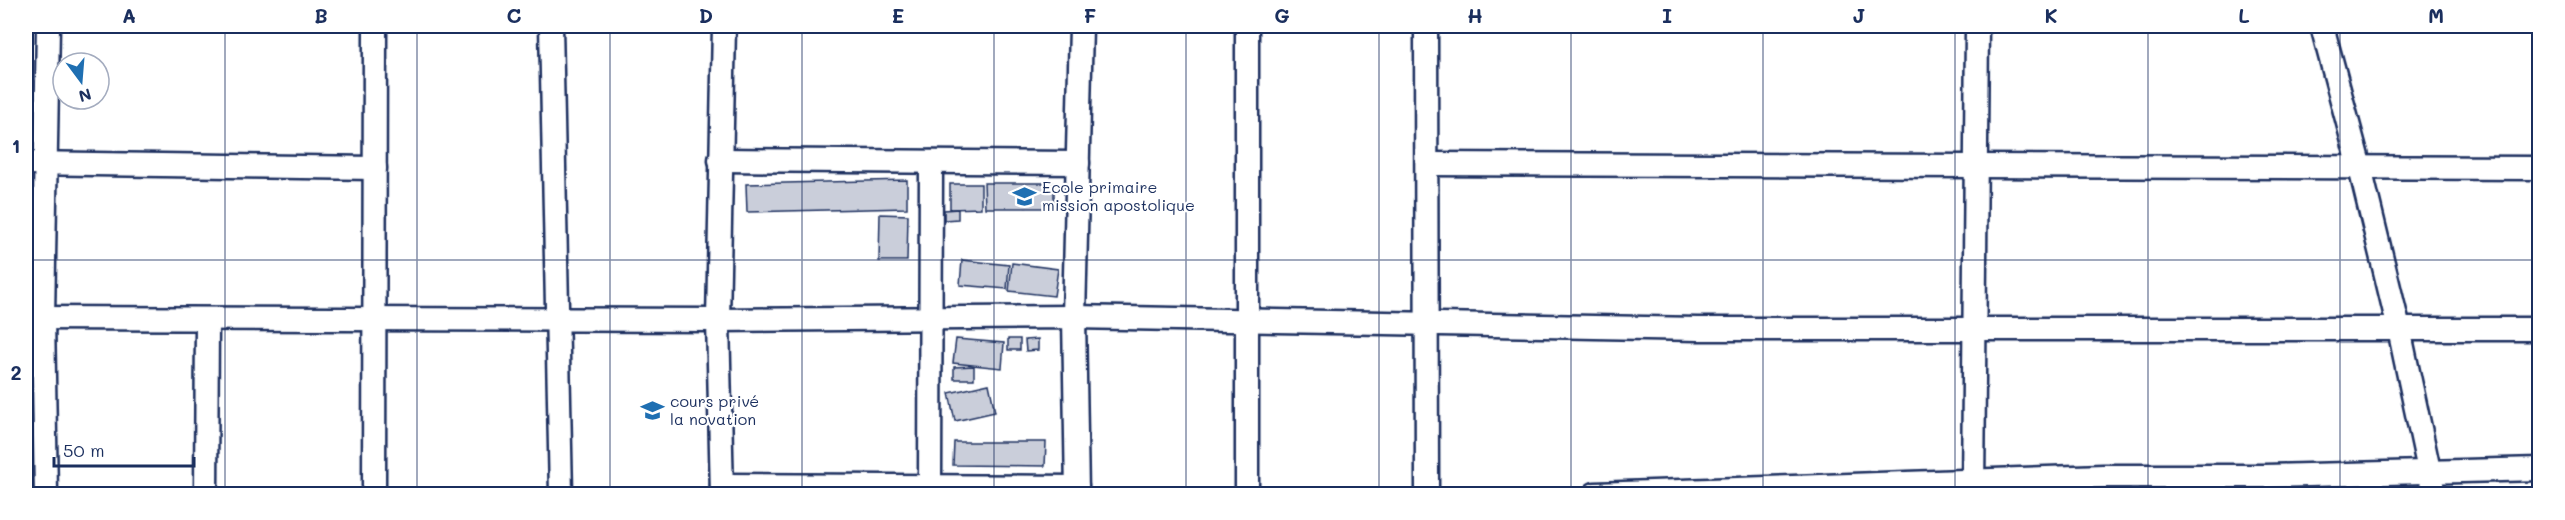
<svg xmlns="http://www.w3.org/2000/svg" width="2565" height="520" viewBox="0 0 2565 520" font-family="Mali,sans-serif">
	<style>
		.building { fill: #caceda; stroke: #1b2f5e; stroke-width: 1.5 }
		.lines { fill: none; stroke-linecap: round; stroke-linejoin: round }
		.street-casing { stroke: #1b2f5e; stroke-width: 27 }
		.street { stroke: #fff; stroke-width: 22 }
		.grid { fill: none; stroke: #1b2f5e; stroke-width: 1.5; stroke-opacity: 0.55 }
		.labels { text-anchor: middle; stroke-width: 4.5; stroke-linejoin: round; paint-order: stroke }
		.poi-label { font-size: 16px; fill: #1b2f5e; stroke: #fff; text-anchor: start }
		.neatline { fill: none; stroke: #1b2f5e; stroke-width: 2 }
		.grid-label { font-size: 20px; text-anchor: middle; font-weight: bold; fill: #1b2f5e }
	</style>
	<rect width="100%" height="100%" fill="#fff"/>
	<filter id="ink" filterUnits="userSpaceOnUse"><feTurbulence type="fractalNoise" baseFrequency=".0167" numOctaves="2"/><feDisplacementMap in="SourceGraphic" scale="12" xChannelSelector="R" yChannelSelector="G"/><feConvolveMatrix kernelMatrix="1 2 1 2 8 2 1 2 1" color-interpolation-filters="sRGB"/></filter>
	<g filter="url(#ink)">
		<g class="building">
			<path d="M907 180V208L747 212 746 184Z"/>
			<path d="M984 183H1054V208H985Z"/>
			<path d="M950 184H981V208L950 209Z"/>
			<path d="M958 209V219L944 220V210Z"/>
			<path d="M880 214 908 215 907 261H879Z"/>
			<path d="M962 260 1009 265 1007 289 960 285Z"/>
			<path d="M1012 263 1058 269 1054 296 1009 291Z"/>
			<path d="M956 339 1004 343 1002 368 953 363Z"/>
			<rect x="1008" y="339" width="12" height="11"/>
			<path d="M1038 339V350L1026 351 1025 340Z"/>
			<path d="M974 366V379H954V367Z"/>
			<path d="M989 384 995 412 955 421 949 393Z"/>
			<path d="M954 442H1046L1045 466 953 465Z"/>
		</g>
		<g class="lines">
			<defs>
				<g id="street">
					<path d="M551 26 561 494"/>
					<path d="M1247 26V494"/>
					<path d="M1426 26 1427 494"/>
					<path d="M2322 26 2360 168 2399 329 2434 494"/>
					<path d="M720 160 1078 163"/>
					<path d="M26 163 375 168"/>
					<path d="M1428 164 2540 168"/>
					<path d="M26 318 718 320 1074 317 1698 329H2540"/>
					<path d="M722 485 1077 487"/>
					<path d="M930 486 931 162"/>
					<path d="M46 494 43 318 48 26"/>
					<path d="M206 494 207 320"/>
					<path d="M374 494 375 26"/>
					<path d="M722 494 718 320 724 26"/>
					<path d="M1077 494 1074 317 1081 26"/>
					<path d="M1595 494 2103 476H2265L2540 469"/>
					<path d="M1973 494 1977 26"/>
				</g>
			</defs>
			<use href="#street" class="street-casing"/>
			<use href="#street" class="street"/>
		</g>
	</g>
	<path class="grid" d="M225 26V494M417 26V494M610 26V494M802 26V494M994 26V494M1186 26V494M1379 26V494M1571 26V494M1763 26V494M1955 26V494M2148 26V494M2340 26V494M26 260H2540"/>
	<defs>
		<symbol id="school-bare" viewBox="-9 -9 18 18"><path d="M0-5L7-2L0 1L-7-2ZM-4 1L0 2.5L4 1V4Q0 6-4 4Z" fill="#1f6fb2" stroke="#fff" stroke-width="2.5" paint-order="stroke"/></symbol>
	</defs>
	<g fill-rule="evenodd">
		<use href="#school-bare" x="1008" y="180" width="33" height="33"/>
		<use href="#school-bare" x="636" y="394" width="33" height="33"/>
	</g>
	<g class="labels">
		<g class="poi-label">
			<text x="1042" y="193">Ecole primaire<tspan x="1042" dy="18">mission apostolique</tspan></text>
			<text x="670" y="407">cours privé<tspan x="670" dy="18">la novation</tspan></text>
		</g>
	</g>
	<rect width="2565" height="520" fill="none" stroke="#fff" stroke-width="66"/>
	<g transform="translate(81 81) rotate(164)"><circle r="28" fill="#ffffff" stroke="#a4acbf" stroke-width="1.5"/>
	<path d="M0-4.5L10 22L0 15L-10 22Z" fill="#1f6fb2"/>
	<text y="-9" font-size="16" font-weight="bold" text-anchor="middle" fill="#1b2f5e">N</text>
	</g>
	<path d="M54 457v9h140v-9" fill="none" stroke="#1b2f5e" stroke-width="3"/>
	<text x="63" y="457" font-size="18" fill="#1b2f5e" stroke="#ffffff" stroke-width="4.5" paint-order="stroke">50 m</text>
	<rect x="33" y="33" width="2499" height="454" class="neatline"/>
	<g class="grid-label">
		<text x="129" y="23">A</text>
		<text x="321" y="23">B</text>
		<text x="514" y="23">C</text>
		<text x="706" y="23">D</text>
		<text x="898" y="23">E</text>
		<text x="1090" y="23">F</text>
		<text x="1282" y="23">G</text>
		<text x="1475" y="23">H</text>
		<text x="1667" y="23">I</text>
		<text x="1859" y="23">J</text>
		<text x="2051" y="23">K</text>
		<text x="2244" y="23">L</text>
		<text x="2436" y="23">M</text>
		<text x="16" y="153">1</text>
		<text x="16" y="380">2</text>
	</g>
</svg>
